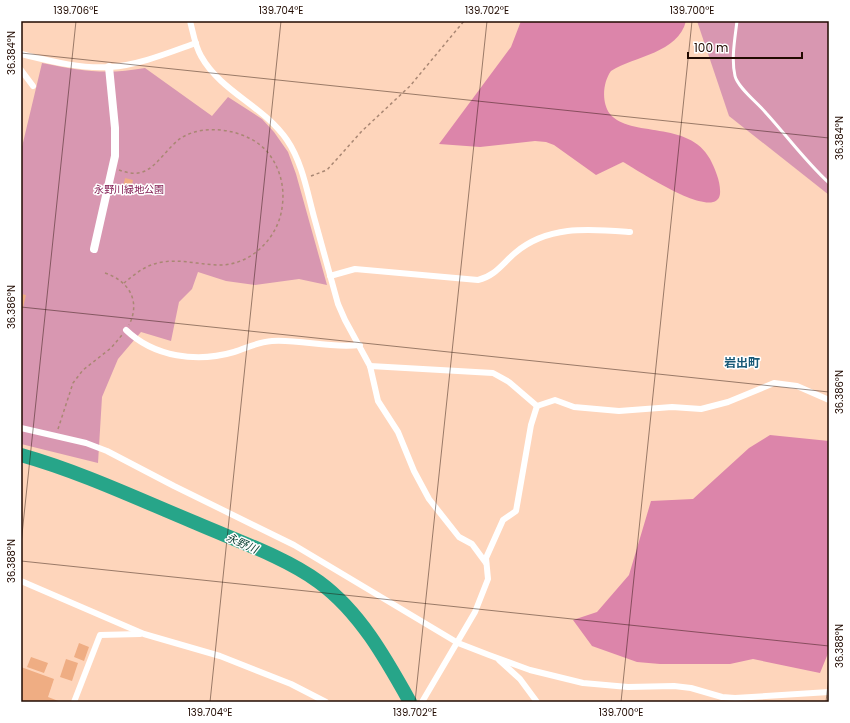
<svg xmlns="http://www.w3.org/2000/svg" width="850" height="723" viewBox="0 0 850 723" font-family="Poppins,'Noto Sans JP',sans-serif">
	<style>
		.green { fill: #d897b1 }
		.forest { fill: #dc85aa }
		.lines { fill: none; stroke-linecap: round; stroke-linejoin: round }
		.river { stroke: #27a589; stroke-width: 14 }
		.building { fill: #efad83 }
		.path { stroke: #a98773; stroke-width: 1.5; stroke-dasharray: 3 3; stroke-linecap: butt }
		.service { stroke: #fff; stroke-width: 3 }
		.minor { stroke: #fff; stroke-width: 6 }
		.tertiary { stroke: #fff; stroke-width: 8 }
		.ticks { fill: none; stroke: #210a00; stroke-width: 1; stroke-opacity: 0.45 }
		.labels { text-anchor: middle; stroke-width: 3; stroke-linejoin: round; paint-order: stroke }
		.park-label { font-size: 10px; fill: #811b51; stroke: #fff }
		.water-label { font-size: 11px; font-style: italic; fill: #0d4235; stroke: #fff }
		.quarter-label { font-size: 12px; font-weight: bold; fill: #185977; stroke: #fff }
		.neatline { fill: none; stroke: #210a00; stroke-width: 1.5 }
		.ticks-label { font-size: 10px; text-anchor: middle; fill: #210a00 }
	</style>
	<rect width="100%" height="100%" fill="#fed5bb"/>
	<g class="green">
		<path d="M697 21H829V195L729 116Z"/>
		<path d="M42 63C81 71 106 75 145 68L212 116 228 97 262 119 274 132 288 152 296 174 327 285 299 279 255 285 226 281 198 272 192 289 179 302 171 341 141 332 118 359 102 397 98 463 21 444V151Z"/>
	</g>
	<g class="forest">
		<path d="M521 21H686C678 53 635 56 611 71 603 82 601 102 610 114 630 138 689 120 710 159 715 169 721 182 720 194 716 223 636 169 623 162L596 175 554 145 546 142 535 141 480 147 439 144 511 47Z"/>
		<path d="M770 435 829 441V651L820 673 753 659 730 664H660L637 662 592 646 573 620 597 612 629 575 651 501 693 499 749 448Z"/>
	</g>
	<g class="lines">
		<path class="river" d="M21 455C81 472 138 499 196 523 235 540 285 557 319 582 360 612 386 659 410 702"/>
	</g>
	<g class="building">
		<path d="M125 178 133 180 130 194 122 192Z"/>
		<path d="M21 294 26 295 22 312H21Z"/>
		<path d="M79 643 89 647 84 661 74 657Z"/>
		<path d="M31 657 48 663 44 673 27 667Z"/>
		<path d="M66 659 78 663 72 681 60 677Z"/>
		<path d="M21 667 54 679 48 697 61 702H21Z"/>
	</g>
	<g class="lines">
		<g class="path">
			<path d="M119 170C127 173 137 175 145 171 158 165 168 147 181 138 206 122 251 130 269 154 281 170 285 189 282 208 278 238 251 265 220 265 201 265 182 259 163 262 147 264 136 273 124 283"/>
			<path d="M311 176 327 170 362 131 410 86 464 21"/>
			<path d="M105 273C129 281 141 301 129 325"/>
			<path d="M58 429 73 383 83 370 111 348 122 335"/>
		</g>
		<path class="service" d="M737 21C735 38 731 59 735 76 738 88 758 103 766 113 787 136 806 162 829 183"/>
		<g class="minor">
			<path d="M190 21C193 32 195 46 201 56 221 92 264 106 287 140 302 162 307 191 314 217 322 246 330 275 338 304L345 320 370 366 378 401 398 432 414 471 429 499 459 537 472 544 486 563"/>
			<path d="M21 54C50 61 80 69 110 67 139 65 168 53 196 43"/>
			<path d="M21 70 33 86"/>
			<path d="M330 276 355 269 478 280C495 276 502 264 515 253 548 225 589 229 630 232"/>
			<path d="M126 330C154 357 197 363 234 352 247 348 257 342 272 341 301 339 330 349 360 345"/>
			<path d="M370 366 493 373 509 382 537 406"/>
			<path d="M537 406 555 400 574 407 619 411 672 407 701 409 728 402 774 383 797 386 829 400"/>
			<path d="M21 428 86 443 107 451 174 486 294 545 458 643 489 655 530 670 583 683 628 687 674 686 691 688 722 697 735 698 829 692"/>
			<path d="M21 581 144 634 220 656 291 684 326 702"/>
			<path d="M499 660 520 679 537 702"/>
			<path d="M74 702 100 635 140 634"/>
			<path d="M422 702 475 612 488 579 486 558 503 520 516 511 531 425 537 406"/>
		</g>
		<path class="tertiary" d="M94 249 115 156V128L109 67"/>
	</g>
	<path class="ticks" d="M21 53 829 138M21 307 829 392M21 544 76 21M21 561 829 646M210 702 281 21M415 702 487 21M621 702 692 21M826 702 829 675"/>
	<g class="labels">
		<g class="park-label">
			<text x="129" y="193">永野川緑地公園</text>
		</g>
		<g class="water-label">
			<text transform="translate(242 543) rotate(24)" y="4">永野川</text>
		</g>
		<g class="quarter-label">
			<text x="742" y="367">岩出町</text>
		</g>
	</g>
	<rect width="850" height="723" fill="none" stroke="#ffffff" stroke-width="44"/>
	<path d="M688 52v6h114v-6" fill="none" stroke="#210a00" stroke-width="2"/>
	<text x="694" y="52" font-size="12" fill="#210a00" stroke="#ffffff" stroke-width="3" paint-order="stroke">100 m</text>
	<rect x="22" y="22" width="806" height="679" class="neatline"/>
	<g class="ticks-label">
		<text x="76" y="14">139.706°E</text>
		<text x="281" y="14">139.704°E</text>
		<text x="487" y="14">139.702°E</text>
		<text x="692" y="14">139.700°E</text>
		<text transform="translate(11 53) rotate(-90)" y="4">36.384°N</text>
		<text transform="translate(839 138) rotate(-90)" y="4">36.384°N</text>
		<text transform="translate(11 307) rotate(-90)" y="4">36.386°N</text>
		<text transform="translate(839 392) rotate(-90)" y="4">36.386°N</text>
		<text transform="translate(11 561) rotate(-90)" y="4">36.388°N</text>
		<text transform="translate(839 646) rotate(-90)" y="4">36.388°N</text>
		<text x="210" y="716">139.704°E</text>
		<text x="415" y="716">139.702°E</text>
		<text x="621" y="716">139.700°E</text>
	</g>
</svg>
